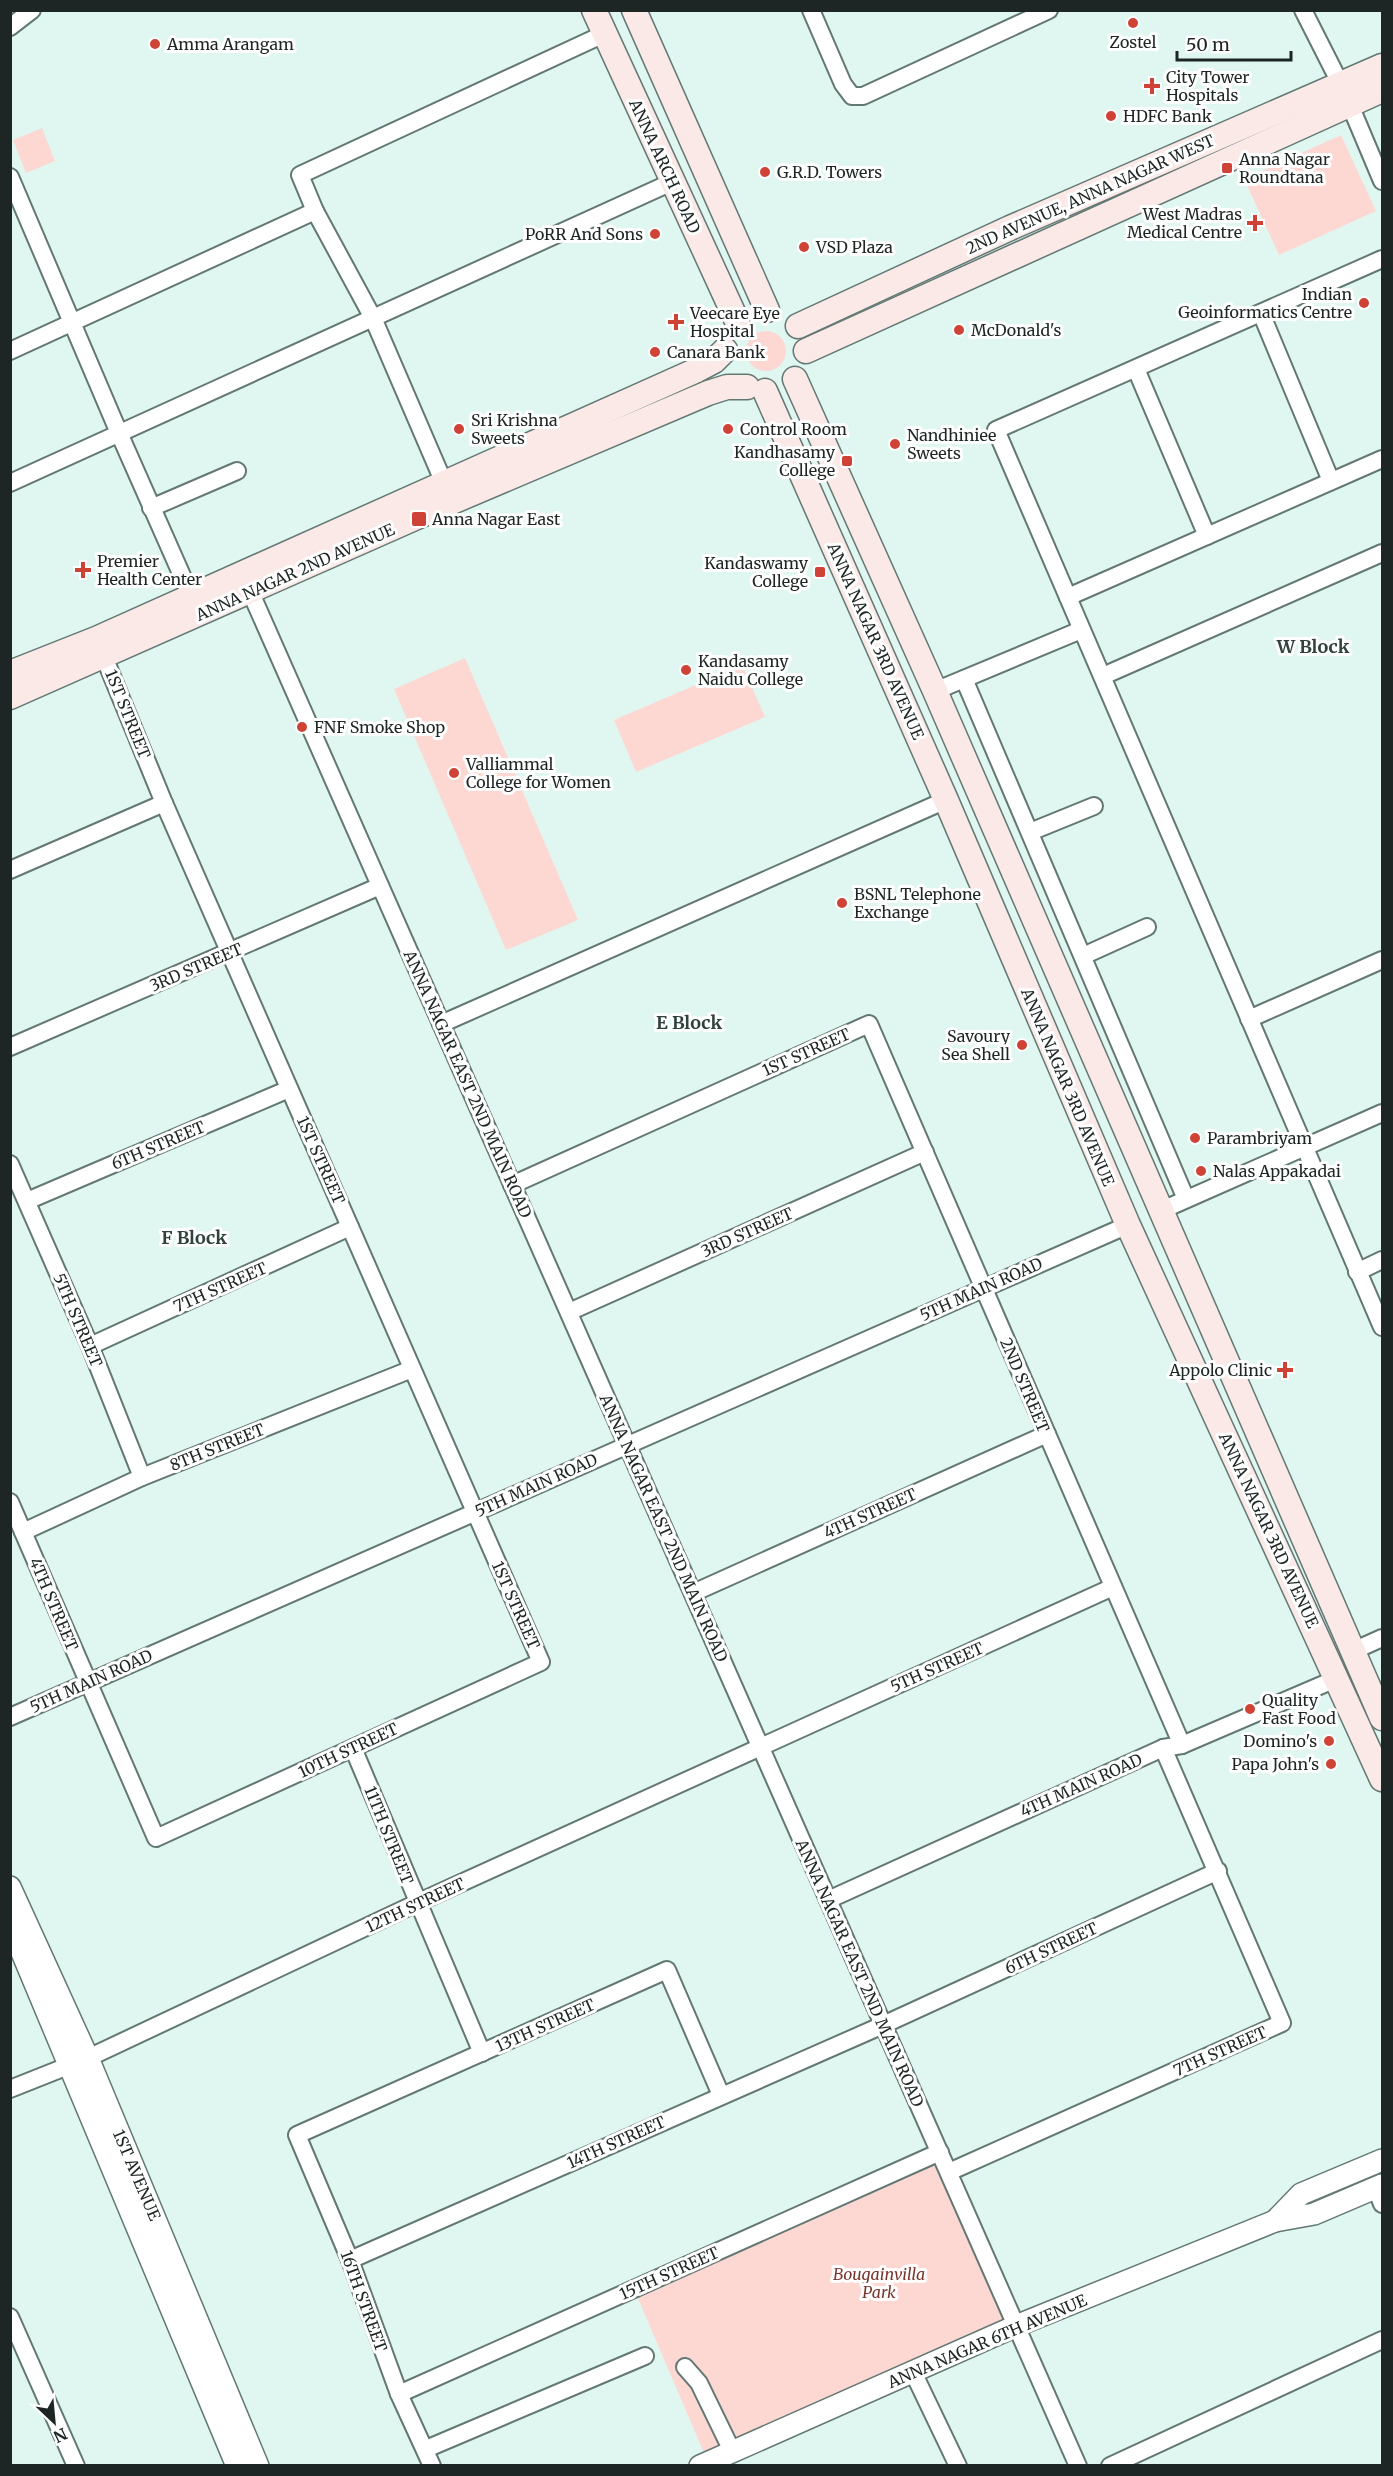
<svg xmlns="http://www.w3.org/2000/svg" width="1393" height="2476" viewBox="0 0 1393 2476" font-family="Merriweather,serif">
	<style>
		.green { fill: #fdd8d2 }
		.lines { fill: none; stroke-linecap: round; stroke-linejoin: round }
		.minor-casing { stroke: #637873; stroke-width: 20 }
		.tertiary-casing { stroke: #637873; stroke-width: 24 }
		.secondary-casing { stroke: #637873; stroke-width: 27 }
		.minor { stroke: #fff; stroke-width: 16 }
		.tertiary { stroke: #fff; stroke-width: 21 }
		.secondary { stroke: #fae9e7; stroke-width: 24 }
		.poi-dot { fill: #cf4236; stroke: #fefefe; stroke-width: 2 }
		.labels { text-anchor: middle; stroke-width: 6; stroke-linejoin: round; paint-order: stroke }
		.poi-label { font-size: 16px; fill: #1d2624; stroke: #fefefe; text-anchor: start }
		.street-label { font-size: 16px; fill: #1d2624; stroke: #fefefe }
		.park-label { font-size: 16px; font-style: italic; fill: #79362e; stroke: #fefefe }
		.neighbourhood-label { font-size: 18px; font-weight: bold; fill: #2f423e; stroke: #fefefe }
	</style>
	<rect width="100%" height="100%" fill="#e0f7f1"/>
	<g class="green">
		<path d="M42 128 55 161 26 173 13 140Z"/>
		<path d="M1341 135 1376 211 1279 255 1244 179Z"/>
		<circle cx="766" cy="351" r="20"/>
		<path d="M465 658 578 920 506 950 394 689Z"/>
		<path d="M742 665 765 717 636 772 614 720Z"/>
		<path d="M938 2162 1008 2321 704 2453 637 2296Z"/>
	</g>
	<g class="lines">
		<defs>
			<g id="minor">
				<path d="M811 10 843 84 852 96H863L1049 10"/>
				<path d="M1303 10 1341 85"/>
				<path d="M10 27 32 10"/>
				<path d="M1350 105 1382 181"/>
				<path d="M10 177 119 433 191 596"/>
				<path d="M1382 259 996 430 1382 1327"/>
				<path d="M1261 313 1331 481"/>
				<path d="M10 351 315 211"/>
				<path d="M1136 369 1207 536"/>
				<path d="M10 483 672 182"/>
				<path d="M444 483 373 318 315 211 300 175 604 34"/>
				<path d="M151 508 237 471"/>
				<path d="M250 591 1078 2466"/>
				<path d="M1068 597 1382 459"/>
				<path d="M1103 676 1382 553"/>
				<path d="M964 679 1186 1199"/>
				<path d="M935 691 1081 630"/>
				<path d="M1030 832 1094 806"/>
				<path d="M10 870 164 803"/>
				<path d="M1083 956 1147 927"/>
				<path d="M1249 1019 1382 960"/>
				<path d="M441 1024 946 800"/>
				<path d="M10 1047 380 886"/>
				<path d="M10 1164 90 1346 142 1477"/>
				<path d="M512 1185 869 1024 1182 1745"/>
				<path d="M27 1201 289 1089"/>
				<path d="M1160 1211 1382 1113"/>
				<path d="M1357 1272 1382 1260"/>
				<path d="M569 1312 925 1152"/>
				<path d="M90 1346 350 1227"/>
				<path d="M10 1502 156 1838 541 1662 164 803 100 647"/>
				<path d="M23 1532 142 1477 412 1369"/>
				<path d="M693 1593 1047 1434"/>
				<path d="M1353 1651 1382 1638"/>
				<path d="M10 1717 1128 1225"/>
				<path d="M353 1748 482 2053"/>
				<path d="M828 1900 1163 1748 1182 1745 1338 1678"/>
				<path d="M10 2089 88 2058 417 1903 1113 1587"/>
				<path d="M949 2172 1282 2023 1163 1748"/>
				<path d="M1376 2188 1382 2204"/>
				<path d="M350 2260 883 2025 1218 1871"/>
				<path d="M10 2317 76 2466"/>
				<path d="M685 2367 699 2383 732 2451"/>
				<path d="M913 2372 958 2466"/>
				<path d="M399 2394 940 2152"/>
				<path d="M426 2449 645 2356"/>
				<path d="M432 2466 399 2394 350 2260 297 2135 667 1970 721 2095"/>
				<path d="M1110 2466 1382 2340"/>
			</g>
			<g id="tertiary">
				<path d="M10 1887 88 2058 258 2466"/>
				<path d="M10 1924 237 2466"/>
				<path d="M1275 2221 1301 2194 1382 2160"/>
				<path d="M700 2466 1016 2326 1275 2221 1314 2214 1382 2185"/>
			</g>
			<g id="secondary">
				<path d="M594 10 737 321"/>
				<path d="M634 10 767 310"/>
				<path d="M798 326 1010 228 1382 66"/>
				<path d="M806 351 1382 90"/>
				<path d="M795 379 935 691 1382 1718"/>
				<path d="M765 391 946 800 1128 1225 1382 1779"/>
				<path d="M10 673 96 639 697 370 714 361 725 350"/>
				<path d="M10 697 426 513 708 393 727 387H747"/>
			</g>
		</defs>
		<use href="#minor" class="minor-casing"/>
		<use href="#tertiary" class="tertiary-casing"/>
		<use href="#secondary" class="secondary-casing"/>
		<use href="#minor" class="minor"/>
		<use href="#tertiary" class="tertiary"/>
		<use href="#secondary" class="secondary"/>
	</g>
	<g class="poi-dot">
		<circle cx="1133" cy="23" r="6"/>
		<circle cx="155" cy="44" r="6"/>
		<path d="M1149 77h6v6h6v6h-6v6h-6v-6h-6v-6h6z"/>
		<circle cx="1111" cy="116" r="6"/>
		<rect x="1221" y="162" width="12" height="12" rx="3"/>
		<circle cx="765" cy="172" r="6"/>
		<path d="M1252 214h6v6h6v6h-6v6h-6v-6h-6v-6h6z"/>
		<circle cx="655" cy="234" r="6"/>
		<circle cx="804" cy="247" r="6"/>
		<circle cx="1364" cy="303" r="6"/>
		<path d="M673 313h6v6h6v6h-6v6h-6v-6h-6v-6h6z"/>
		<circle cx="959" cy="330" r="6"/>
		<circle cx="655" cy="352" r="6"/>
		<circle cx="459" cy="429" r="6"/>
		<circle cx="728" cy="429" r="6"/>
		<circle cx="895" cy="444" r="6"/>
		<rect x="841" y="455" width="12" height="12" rx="3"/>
		<rect x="411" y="511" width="16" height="16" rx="3"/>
		<path d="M80 561h6v6h6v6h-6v6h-6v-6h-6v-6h6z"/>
		<rect x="814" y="566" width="12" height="12" rx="3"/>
		<circle cx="686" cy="670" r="6"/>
		<circle cx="302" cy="727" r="6"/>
		<circle cx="454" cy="773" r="6"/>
		<circle cx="842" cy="903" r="6"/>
		<circle cx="1022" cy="1045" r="6"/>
		<circle cx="1195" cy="1138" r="6"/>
		<circle cx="1201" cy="1171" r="6"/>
		<path d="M1282 1361h6v6h6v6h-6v6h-6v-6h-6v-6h6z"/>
		<circle cx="1250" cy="1709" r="6"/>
		<circle cx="1329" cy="1741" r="6"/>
		<circle cx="1331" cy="1764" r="6"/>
	</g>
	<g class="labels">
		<g class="poi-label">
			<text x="1133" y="48" text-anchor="middle">Zostel</text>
			<text x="167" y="50">Amma Arangam</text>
			<text x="1166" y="83">City Tower<tspan x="1166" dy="18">Hospitals</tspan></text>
			<text x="1123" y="122">HDFC Bank</text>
			<text x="1239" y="165">Anna Nagar<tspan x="1239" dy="18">Roundtana</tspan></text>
			<text x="777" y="178">G.R.D. Towers</text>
			<text x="1242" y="220" text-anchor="end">West Madras<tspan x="1242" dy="18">Medical Centre</tspan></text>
			<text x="643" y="240" text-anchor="end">PoRR And Sons</text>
			<text x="816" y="253">VSD Plaza</text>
			<text x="1352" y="300" text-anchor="end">Indian<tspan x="1352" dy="18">Geoinformatics Centre</tspan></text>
			<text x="690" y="319">Veecare Eye<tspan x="690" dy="18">Hospital</tspan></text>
			<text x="971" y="336">McDonald's</text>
			<text x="667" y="358">Canara Bank</text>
			<text x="471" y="426">Sri Krishna<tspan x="471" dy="18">Sweets</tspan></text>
			<text x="740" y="435">Control Room</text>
			<text x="907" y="441">Nandhiniee<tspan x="907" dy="18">Sweets</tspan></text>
			<text x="835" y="458" text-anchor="end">Kandhasamy<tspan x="835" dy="18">College</tspan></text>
			<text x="432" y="525">Anna Nagar East</text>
			<text x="97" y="567">Premier<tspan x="97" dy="18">Health Center</tspan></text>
			<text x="808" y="569" text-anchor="end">Kandaswamy<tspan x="808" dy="18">College</tspan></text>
			<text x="698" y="667">Kandasamy<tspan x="698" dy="18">Naidu College</tspan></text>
			<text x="314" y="733">FNF Smoke Shop</text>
			<text x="466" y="770">Valliammal<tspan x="466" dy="18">College for Women</tspan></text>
			<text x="854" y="900">BSNL Telephone<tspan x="854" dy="18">Exchange</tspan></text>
			<text x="1010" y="1042" text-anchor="end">Savoury<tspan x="1010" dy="18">Sea Shell</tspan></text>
			<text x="1207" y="1144">Parambriyam</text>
			<text x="1213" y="1177">Nalas Appakadai</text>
			<text x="1272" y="1376" text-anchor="end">Appolo Clinic</text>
			<text x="1262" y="1706">Quality<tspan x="1262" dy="18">Fast Food</tspan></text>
			<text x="1317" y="1747" text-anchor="end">Domino's</text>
			<text x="1319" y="1770" text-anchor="end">Papa John's</text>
		</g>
		<g class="street-label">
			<text transform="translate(665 166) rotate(65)" y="6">ANNA ARCH ROAD</text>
			<text transform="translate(1090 194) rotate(-24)" y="6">2ND AVENUE, ANNA NAGAR WEST</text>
			<text transform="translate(295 572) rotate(-24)" y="6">ANNA NAGAR 2ND AVENUE</text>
			<text transform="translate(876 641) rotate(66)" y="6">ANNA NAGAR 3RD AVENUE</text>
			<text transform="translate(128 714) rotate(68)" y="6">1ST STREET</text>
			<text transform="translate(196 967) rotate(-23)" y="6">3RD STREET</text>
			<text transform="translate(806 1052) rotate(-24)" y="6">1ST STREET</text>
			<text transform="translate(468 1084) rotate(66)" y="6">ANNA NAGAR EAST 2ND MAIN ROAD</text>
			<text transform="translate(1068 1087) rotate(67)" y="6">ANNA NAGAR 3RD AVENUE</text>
			<text transform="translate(158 1145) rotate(-23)" y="6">6TH STREET</text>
			<text transform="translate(321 1160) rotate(66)" y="6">1ST STREET</text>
			<text transform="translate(747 1232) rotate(-24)" y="6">3RD STREET</text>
			<text transform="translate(220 1287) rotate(-24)" y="6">7TH STREET</text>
			<text transform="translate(981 1289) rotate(-24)" y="6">5TH MAIN ROAD</text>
			<text transform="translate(78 1320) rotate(67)" y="6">5TH STREET</text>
			<text transform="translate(1025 1385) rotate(67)" y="6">2ND STREET</text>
			<text transform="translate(217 1447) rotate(-22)" y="6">8TH STREET</text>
			<text transform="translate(536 1485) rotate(-24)" y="6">5TH MAIN ROAD</text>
			<text transform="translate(870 1513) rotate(-24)" y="6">4TH STREET</text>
			<text transform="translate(664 1528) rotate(66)" y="6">ANNA NAGAR EAST 2ND MAIN ROAD</text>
			<text transform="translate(1269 1530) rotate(65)" y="6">ANNA NAGAR 3RD AVENUE</text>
			<text transform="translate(54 1604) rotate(67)" y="6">4TH STREET</text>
			<text transform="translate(516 1605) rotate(66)" y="6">1ST STREET</text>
			<text transform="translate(937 1667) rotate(-24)" y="6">5TH STREET</text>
			<text transform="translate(91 1681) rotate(-24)" y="6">5TH MAIN ROAD</text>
			<text transform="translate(348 1750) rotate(-25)" y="6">10TH STREET</text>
			<text transform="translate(1081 1785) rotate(-24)" y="6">4TH MAIN ROAD</text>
			<text transform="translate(389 1835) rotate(68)" y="6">11TH STREET</text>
			<text transform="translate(415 1905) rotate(-25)" y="6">12TH STREET</text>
			<text transform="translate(1051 1948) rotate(-25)" y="6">6TH STREET</text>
			<text transform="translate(860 1973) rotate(66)" y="6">ANNA NAGAR EAST 2ND MAIN ROAD</text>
			<text transform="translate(545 2025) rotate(-24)" y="6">13TH STREET</text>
			<text transform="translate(1220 2051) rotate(-24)" y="6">7TH STREET</text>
			<text transform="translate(616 2142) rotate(-24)" y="6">14TH STREET</text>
			<text transform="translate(137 2175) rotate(67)" y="6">1ST AVENUE</text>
			<text transform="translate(669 2273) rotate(-24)" y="6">15TH STREET</text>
			<text transform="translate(364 2301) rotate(70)" y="6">16TH STREET</text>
			<text transform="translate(987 2341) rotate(-23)" y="6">ANNA NAGAR 6TH AVENUE</text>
		</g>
		<g class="park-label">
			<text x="879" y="2280">Bougainvilla<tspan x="879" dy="18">Park</tspan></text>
		</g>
		<g class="neighbourhood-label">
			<text x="1313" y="653">W Block</text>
			<text x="689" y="1029">E Block</text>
			<text x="194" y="1244">F Block</text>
		</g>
	</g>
	<rect width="1393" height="2476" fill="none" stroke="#1d2624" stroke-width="24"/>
	<g transform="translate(54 2422) rotate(154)" stroke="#fefefe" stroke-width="4.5" paint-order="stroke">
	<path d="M0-4.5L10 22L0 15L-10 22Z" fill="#1d2624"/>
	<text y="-9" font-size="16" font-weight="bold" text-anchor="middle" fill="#1d2624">N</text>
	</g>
	<path d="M1177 51v9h114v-9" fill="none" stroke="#1d2624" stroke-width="3"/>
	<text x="1186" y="51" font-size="18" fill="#1d2624" stroke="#fefefe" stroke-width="4.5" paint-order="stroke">50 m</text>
</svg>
